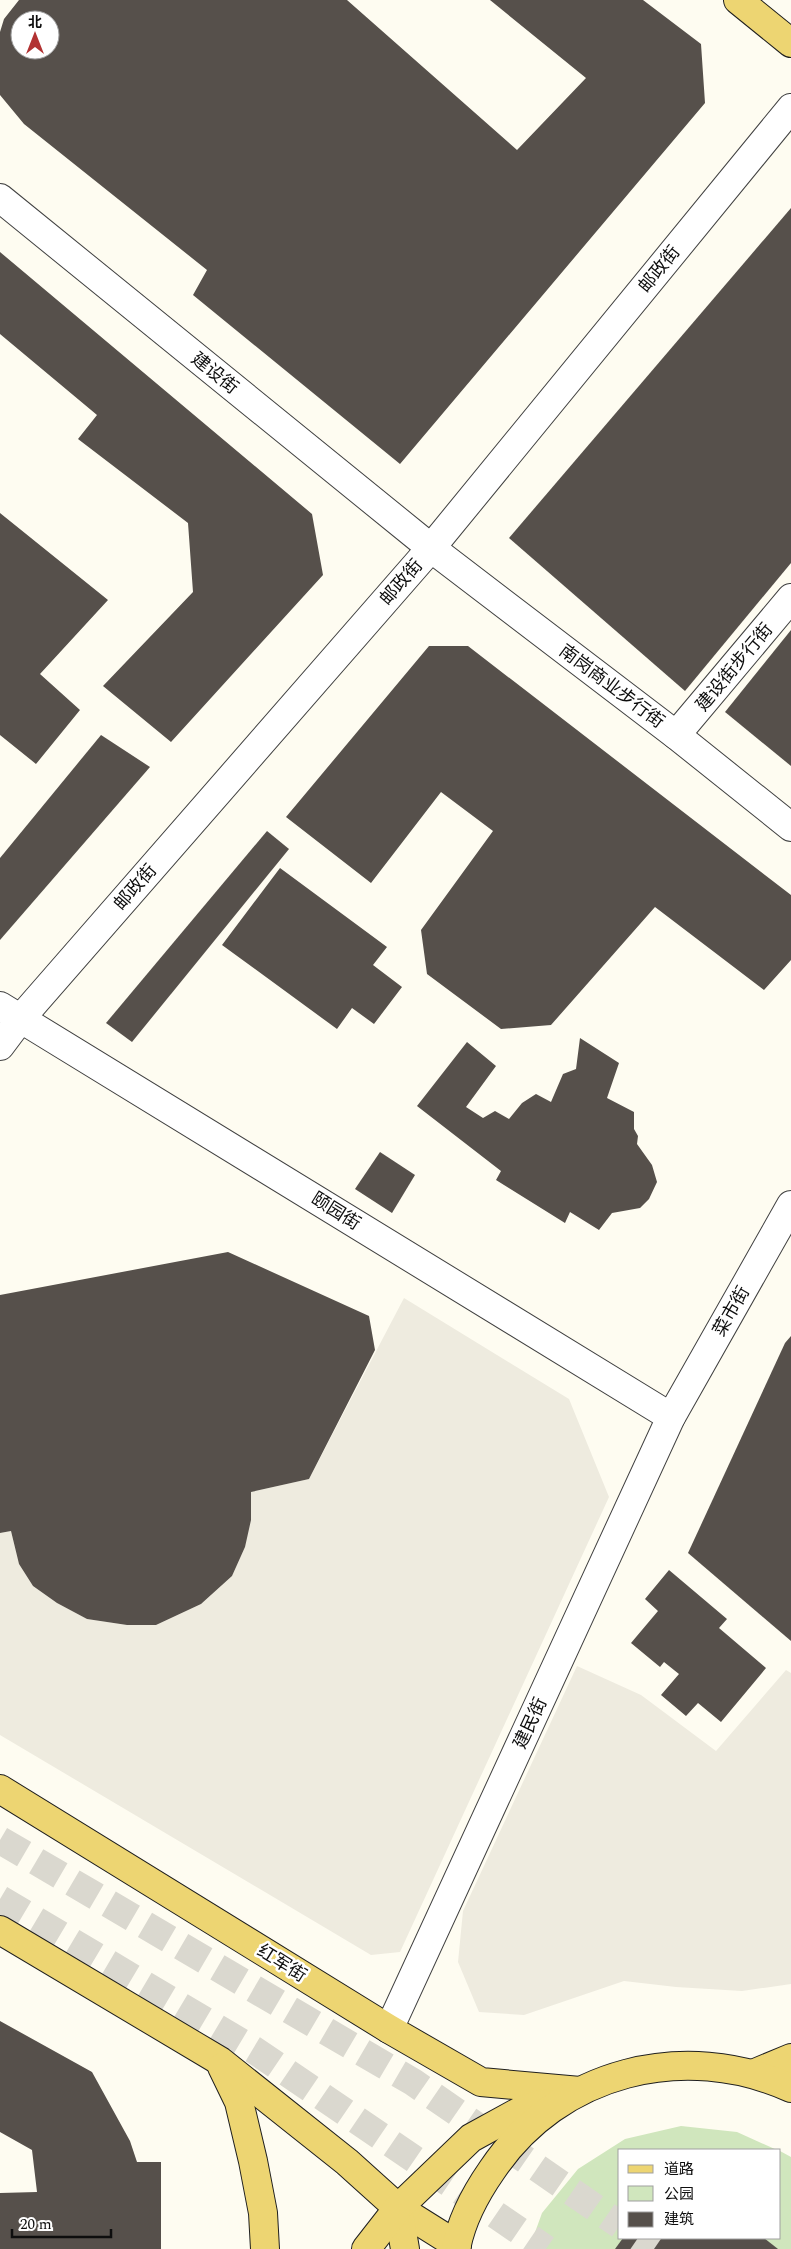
<svg xmlns="http://www.w3.org/2000/svg" width="791" height="2249" viewBox="0 0 791 2249" font-family="Spectral,'Noto Sans SC',serif">
	<style>
		.green { fill: #d0e6bd }
		.plaza { fill: #eeebdf }
		.building { fill: #56504b; fill-rule: evenodd }
		.lines { fill: none; stroke-linecap: round; stroke-linejoin: round }
		.major-tunnel { stroke: #dad8cf; stroke-width: 28; stroke-dasharray: 28 14; stroke-linecap: butt }
		.minor-casing { stroke: #414141; stroke-width: 30 }
		.major-casing { stroke: #1f1f1f; stroke-width: 30 }
		.minor { stroke: #fff; stroke-width: 28 }
		.major { stroke: #edd572; stroke-width: 28 }
		.labels { text-anchor: middle; stroke-width: 5; stroke-linejoin: round; paint-order: stroke }
		.street-label { font-size: 18px; fill: #0e0e0e; stroke: #fff }
	</style>
	<rect width="100%" height="100%" fill="#fefcf1"/>
	<path class="green" d="M681 2126 737 2132 777 2150H620V2238H780V2151L791 2157V2249H529L542 2213 578 2169 625 2139Z"/>
	<g class="plaza">
		<path d="M404 1298 569 1399 609 1497 400 1952 371 1955 0 1735V1533L11 1531 19 1564 33 1586 57 1603 87 1619 127 1625H156L201 1604 232 1576 245 1547 251 1492 309 1479Z"/>
		<path d="M577 1666 641 1695 716 1751 786 1670 791 1673V1984L742 1991 676 1987 624 1981 524 2015 479 2012 458 1962 463 1911Z"/>
	</g>
	<g class="building">
		<path d="M19 0H347L517 150 586 78 490 0H643L701 44 705 103 400 464 193 295 207 270 24 124 0 95V32L4 19ZM20 20H50V50H20Z"/>
		<path d="M791 208V563L685 691 509 538Z"/>
		<path d="M0 252 312 514 323 575 171 742 103 686 193 592 188 523 78 439 97 415 0 334Z"/>
		<path d="M0 513 108 600 40 674 80 710 36 764 0 735Z"/>
		<path d="M791 630V766L725 712Z"/>
		<path d="M429 646H468L791 895V960L764 990 655 907 551 1025 501 1029 427 974 421 930 493 831 441 792 371 883 286 817Z"/>
		<path d="M101 735 150 767 0 940V858Z"/>
		<path d="M267 831 289 849 132 1042 106 1023Z"/>
		<path d="M280 868 387 947 373 965 402 987 374 1024 352 1008 337 1029 222 945Z"/>
		<path d="M580 1038 619 1063 607 1098 634 1112V1129L638 1136 637 1144 652 1165 657 1182 649 1199 640 1208 612 1213 599 1230 570 1212 565 1223 496 1180 501 1171 417 1106 467 1042 496 1066 466 1107 483 1118 495 1111 509 1119 522 1103 536 1094 551 1102 563 1074 576 1069Z"/>
		<path d="M380 1152 415 1175 392 1213 355 1189Z"/>
		<path d="M228 1252 369 1316 375 1350 309 1479 251 1492V1520L245 1547 232 1576 201 1604 156 1625H127L87 1619 57 1603 33 1586 19 1564 11 1531 0 1533V1295Z"/>
		<path d="M791 1336V1641L688 1553 785 1343Z"/>
		<path d="M669 1570 727 1619 719 1628 766 1668 721 1722 698 1703 686 1716 661 1695 679 1674 664 1662 660 1667 631 1643 658 1611 645 1599Z"/>
		<path d="M0 2021 92 2072 130 2141 137 2162H161V2249H0V2193L37 2192 32 2150 0 2132Z"/>
		<path d="M623 2238H764L778 2249H615Z"/>
	</g>
	<g class="lines">
		<g class="major-tunnel">
			<path d="M0 1840 413 2082 620 2225"/>
			<path d="M0 1899 254 2050 546 2249"/>
			<path d="M638 2238 654 2249"/>
		</g>
		<defs>
			<g id="minor">
				<path d="M0 198 431 548 676 735 791 827"/>
				<path d="M676 735 791 598"/>
				<path d="M0 1006 671 1417"/>
				<path d="M0 1046 21 1018 431 548 791 108"/>
				<path d="M389 2029 671 1417 791 1205"/>
			</g>
			<g id="major">
				<path d="M738 0 791 43"/>
				<path d="M0 1789 389 2029 481 2082 580 2091"/>
				<path d="M0 1930 220 2061 347 2162 398 2208 457 2245"/>
				<path d="M222 2067 239 2102 253 2161 263 2213 265 2249"/>
				<path d="M755 2073 791 2058"/>
				<path d="M398 2208 405 2249"/>
				<path d="M366 2249 398 2208 471 2138 522 2110 545 2103"/>
				<path d="M456 2249C461 2221 476 2193 492 2170 558 2071 684 2040 791 2088"/>
			</g>
		</defs>
		<use href="#minor" class="minor-casing"/>
		<use href="#major" class="major-casing"/>
		<use href="#minor" class="minor"/>
		<use href="#major" class="major"/>
	</g>
	<g class="labels">
		<g class="street-label">
			<text transform="translate(659 269) rotate(-51)" y="6">邮政街</text>
			<text transform="translate(215 373) rotate(39)" y="6">建设街</text>
			<text transform="translate(401 582) rotate(-49)" y="6">邮政街</text>
			<text transform="translate(734 667) rotate(-50)" y="6">建设街步行街</text>
			<text transform="translate(612 686) rotate(37)" y="6">南岗商业步行街</text>
			<text transform="translate(135 887) rotate(-49)" y="6">邮政街</text>
			<text transform="translate(336 1211) rotate(32)" y="6">颐园街</text>
			<text transform="translate(731 1311) rotate(-60)" y="6">菜市街</text>
			<text transform="translate(530 1723) rotate(-65)" y="6">建民街</text>
			<text transform="translate(282 1963) rotate(32)" y="6">红军街</text>
		</g>
	</g>
	<rect x="618" y="2149" width="162" height="90" fill="#ffffff" stroke="#9f9f9f"/>
	<rect x="628" y="2165" width="25" height="8" fill="#edd572" stroke="#9f9f9f"/>
	<text x="664" y="2174" font-size="15" fill="#0e0e0e">道路</text>
	<rect x="628" y="2186" width="25" height="15" fill="#d0e6bd" stroke="#9f9f9f"/>
	<text x="664" y="2199" font-size="15" fill="#0e0e0e">公园</text>
	<rect x="628" y="2212" width="25" height="15" fill="#56504b" stroke="#9f9f9f"/>
	<text x="664" y="2224" font-size="15" fill="#0e0e0e">建筑</text>
	<g transform="translate(35 35)"><circle r="24" fill="#ffffff" stroke="#9f9f9f"/>
	<path d="M0-4L9 19L0 12L-9 19Z" fill="#b23232"/>
	<text y="-8" font-size="14" font-weight="bold" text-anchor="middle" fill="#0e0e0e">北</text>
	</g>
	<path d="M12 2229v8h99v-8" fill="none" stroke="#0e0e0e" stroke-width="2.5"/>
	<text x="20" y="2229" font-size="15" fill="#0e0e0e" stroke="#ffffff" stroke-width="4" paint-order="stroke">20 m</text>
</svg>
